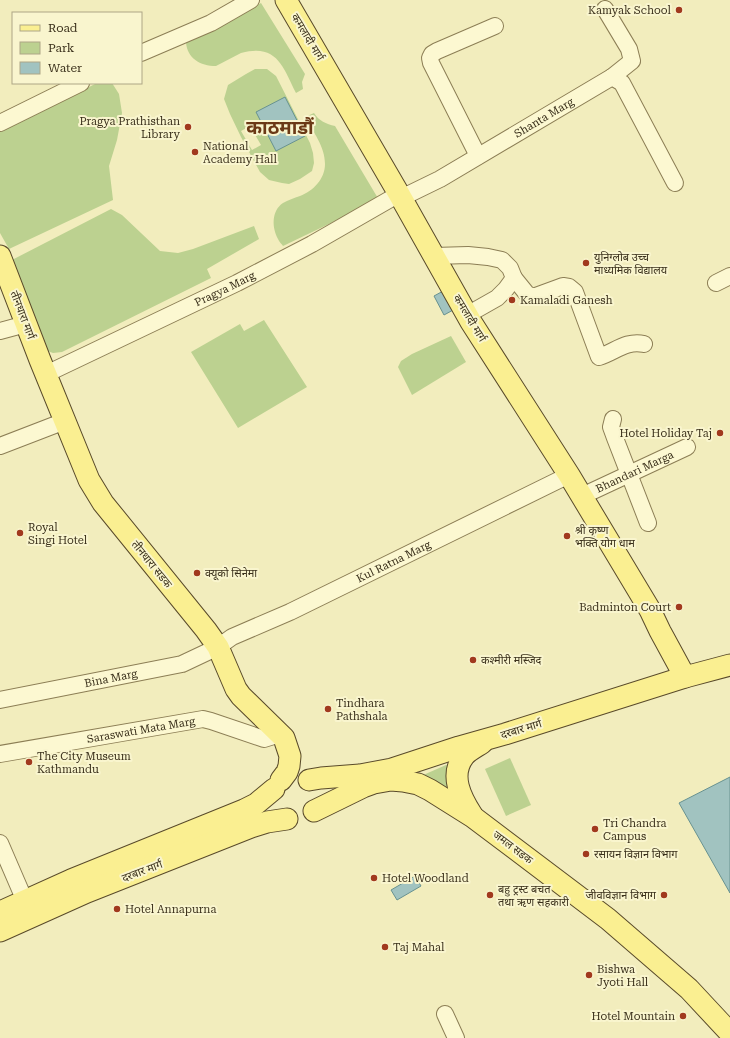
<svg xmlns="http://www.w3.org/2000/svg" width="730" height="1038" viewBox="0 0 730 1038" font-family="'Roboto Serif','Noto Sans Devanagari',serif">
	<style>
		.green { fill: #bcd190; fill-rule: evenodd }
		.water { fill: #a1c3c0; stroke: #689290 }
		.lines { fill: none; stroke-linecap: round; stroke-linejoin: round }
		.minor-casing { stroke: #8c7e55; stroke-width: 18 }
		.major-casing { stroke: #594a2a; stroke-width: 23 }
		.minor { stroke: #fcf8d1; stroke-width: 16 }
		.major { stroke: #faef91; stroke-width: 21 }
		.poi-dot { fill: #a1391e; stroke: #f9f5ce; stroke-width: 1.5 }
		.labels { text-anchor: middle; stroke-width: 4; stroke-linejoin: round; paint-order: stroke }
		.poi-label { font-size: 11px; fill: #3a301b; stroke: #f9f5ce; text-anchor: start }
		.street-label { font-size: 11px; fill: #3a301b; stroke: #f9f5ce }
		.town-label { font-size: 19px; font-weight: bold; fill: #6b3916; stroke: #f9f5ce }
	</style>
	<rect width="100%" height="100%" fill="#f2edbd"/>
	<g class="green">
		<path d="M261 3 305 74 302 82 303 89 296 93C283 67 277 43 241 53L216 66C200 66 187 58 186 42Z"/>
		<path d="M255 69H267L276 76 310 143 313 153 314 163 312 171 300 179 289 184 282 183 269 180 260 172 241 137 230 114 224 99 228 85 246 74ZM250 126 261 145 252 150 241 131Z"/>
		<path d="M97 83H112L119 94 122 113 117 140 109 166 113 200 9 249 0 233V132Z"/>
		<path d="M314 113C319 121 326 124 335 126L379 200 283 246C282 244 279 242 278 239 272 228 271 211 283 203 288 200 294 198 300 196 313 191 325 179 325 164 325 146 313 132 305 117Z"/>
		<path d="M111 209 122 215 160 251 178 253 193 249 254 226 259 239 207 269 211 278 62 352 53 353 45 350 10 261Z"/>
		<path d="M264 320 307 387 238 428 191 352 240 324 244 331Z"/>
		<path d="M451 336 466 362 412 395 398 367 401 361 412 354Z"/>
		<path d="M510 758 531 805 506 816 485 769Z"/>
		<path d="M446 765 450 766 451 774 446 792 421 776Z"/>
	</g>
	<g class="water">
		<path d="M285 97 305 136 276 151 256 112Z"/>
		<path d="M445 290 455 309 444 315 434 296Z"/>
		<path d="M730 777V893L679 803Z"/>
		<path d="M415 876 421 886 397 900 391 890Z"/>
	</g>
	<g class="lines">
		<defs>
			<g id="minor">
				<path d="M141 53 211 23 251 0"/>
				<path d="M612 77 622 83 675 183"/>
				<path d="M0 123 81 83"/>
				<path d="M478 156 431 63 430 58 432 54 437 51 495 26"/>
				<path id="s1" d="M401 198 440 179 612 77 632 61 629 49 605 9"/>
				<path d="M434 256 468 255 488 257 502 260 510 268 514 278 506 289 497 298 467 315"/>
				<path d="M514 278 527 294 533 297 563 286 569 287 575 292 599 357C615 352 626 340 644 344"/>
				<path d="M716 283 730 276"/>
				<path d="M0 331 26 324"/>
				<path id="s2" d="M46 374 237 283 312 244 399 194"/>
				<path d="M613 419 611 427 615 438 648 523"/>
				<path d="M0 446 65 421"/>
				<path id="s3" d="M582 496 687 447"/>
				<path id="s4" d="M0 700 182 664 218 647 232 637 290 612 569 475"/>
				<path id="s5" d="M0 754 203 719 211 721 264 739 280 734"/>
				<path d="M0 843 25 901"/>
				<path d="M445 1014 456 1038"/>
			</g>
			<g id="major">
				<path d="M286 0 399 194 471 322 569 475 650 610 660 631 685 677"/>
				<path d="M0 256 40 360 89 480 103 503 206 630 218 647 236 689 241 696 284 738 290 756 289 766 287 772 281 780"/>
				<path d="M309 780 321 778 360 775 392 769 459 747 505 734 685 677 730 665"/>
				<path d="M314 811 363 787 374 783 391 780 403 781 418 784 430 790 473 817 608 919 689 989 730 1033"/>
				<path d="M472 815C461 798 449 775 464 756 468 751 476 747 482 743"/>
				<path d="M0 912 71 880 244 810 256 804 274 789"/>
				<path d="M0 931 87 892 251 827 267 822 287 819"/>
			</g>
		</defs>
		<use href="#minor" class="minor-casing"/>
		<use href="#major" class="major-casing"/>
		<use href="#minor" class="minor"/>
		<use href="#major" class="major"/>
	</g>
	<g class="poi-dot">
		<circle cx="679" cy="10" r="4"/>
		<circle cx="188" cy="127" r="4"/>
		<circle cx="195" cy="152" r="4"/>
		<circle cx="586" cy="263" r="4"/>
		<circle cx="512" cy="300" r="4"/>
		<circle cx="720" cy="433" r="4"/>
		<circle cx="20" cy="533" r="4"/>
		<circle cx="567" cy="536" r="4"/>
		<circle cx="197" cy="573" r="4"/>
		<circle cx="679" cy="607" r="4"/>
		<circle cx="473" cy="660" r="4"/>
		<circle cx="328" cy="709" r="4"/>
		<circle cx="29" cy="762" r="4"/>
		<circle cx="595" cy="829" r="4"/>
		<circle cx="586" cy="854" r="4"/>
		<circle cx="374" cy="878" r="4"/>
		<circle cx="490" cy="895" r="4"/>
		<circle cx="664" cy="895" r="4"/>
		<circle cx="117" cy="909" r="4"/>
		<circle cx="385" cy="947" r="4"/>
		<circle cx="589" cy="975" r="4"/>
		<circle cx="683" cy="1016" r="4"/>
	</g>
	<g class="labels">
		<g class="poi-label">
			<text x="671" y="14" text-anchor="end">Kamyak School</text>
			<text x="180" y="125" text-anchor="end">Pragya Prathisthan<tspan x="180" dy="13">Library</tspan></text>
			<text x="203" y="150">National<tspan x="203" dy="13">Academy Hall</tspan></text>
			<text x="594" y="261">युनिग्लोब उच्च<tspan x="594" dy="13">माध्यमिक विद्यालय</tspan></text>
			<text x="520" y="304">Kamaladi Ganesh</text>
			<text x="712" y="437" text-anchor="end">Hotel Holiday Taj</text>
			<text x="28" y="531">Royal<tspan x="28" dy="13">Singi Hotel</tspan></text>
			<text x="575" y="534">श्री कृष्ण<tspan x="575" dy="13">भक्ति योग धाम</tspan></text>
			<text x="205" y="577">क्यूको सिनेमा</text>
			<text x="671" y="611" text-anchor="end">Badminton Court</text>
			<text x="481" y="664">कश्मीरी मस्जिद</text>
			<text x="336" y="707">Tindhara<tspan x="336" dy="13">Pathshala</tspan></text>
			<text x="37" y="760">The City Museum<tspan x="37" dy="13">Kathmandu</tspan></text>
			<text x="603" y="827">Tri Chandra<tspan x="603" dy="13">Campus</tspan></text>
			<text x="594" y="858">रसायन विज्ञान विभाग</text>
			<text x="382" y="882">Hotel Woodland</text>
			<text x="498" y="893">बहु ट्रस्ट बचत<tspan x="498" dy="13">तथा ऋण सहकारी</tspan></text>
			<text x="656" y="899" text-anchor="end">जीवविज्ञान विभाग</text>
			<text x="125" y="913">Hotel Annapurna</text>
			<text x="393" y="951">Taj Mahal</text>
			<text x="597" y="973">Bishwa<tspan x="597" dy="13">Jyoti Hall</tspan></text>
			<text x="675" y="1020" text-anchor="end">Hotel Mountain</text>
		</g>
		<g class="street-label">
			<text transform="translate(308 37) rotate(59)" y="4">कमलादी मार्ग</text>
			<text dy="4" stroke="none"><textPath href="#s1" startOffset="164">Shanta Marg</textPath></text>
			<text dy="4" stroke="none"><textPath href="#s2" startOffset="198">Pragya Marg</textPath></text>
			<text transform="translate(23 315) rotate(69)" y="4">तीनधारा मार्ग</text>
			<text transform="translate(470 318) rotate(59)" y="4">कमलादी मार्ग</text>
			<text dy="4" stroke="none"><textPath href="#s3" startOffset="58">Bhandari Marga</textPath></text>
			<text dy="4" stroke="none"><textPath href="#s4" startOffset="421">Kul Ratna Marg</textPath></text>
			<text transform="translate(152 564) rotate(51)" y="4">तीनधारा सडक</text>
			<text dy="4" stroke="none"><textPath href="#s4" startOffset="113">Bina Marg</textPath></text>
			<text transform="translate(521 729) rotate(-17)" y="4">दरबार मार्ग</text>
			<text dy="4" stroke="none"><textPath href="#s5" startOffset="143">Saraswati Mata Marg</textPath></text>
			<text transform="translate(513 847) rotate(37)" y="4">जमल सडक</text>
			<text transform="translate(142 871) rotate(-21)" y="4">दरबार मार्ग</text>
		</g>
		<g class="town-label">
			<text x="280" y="134">काठमाडौं</text>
		</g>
	</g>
	<rect x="12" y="12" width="130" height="72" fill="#f9f5ce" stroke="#ada686"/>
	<rect x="20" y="25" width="20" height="6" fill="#faef91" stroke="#ada686"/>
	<text x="48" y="32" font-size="12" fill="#3a301b">Road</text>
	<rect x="20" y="42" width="20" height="12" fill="#bcd190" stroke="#ada686"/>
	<text x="48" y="52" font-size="12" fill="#3a301b">Park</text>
	<rect x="20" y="62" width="20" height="12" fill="#a1c3c0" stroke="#ada686"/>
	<text x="48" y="72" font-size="12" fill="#3a301b">Water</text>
</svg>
